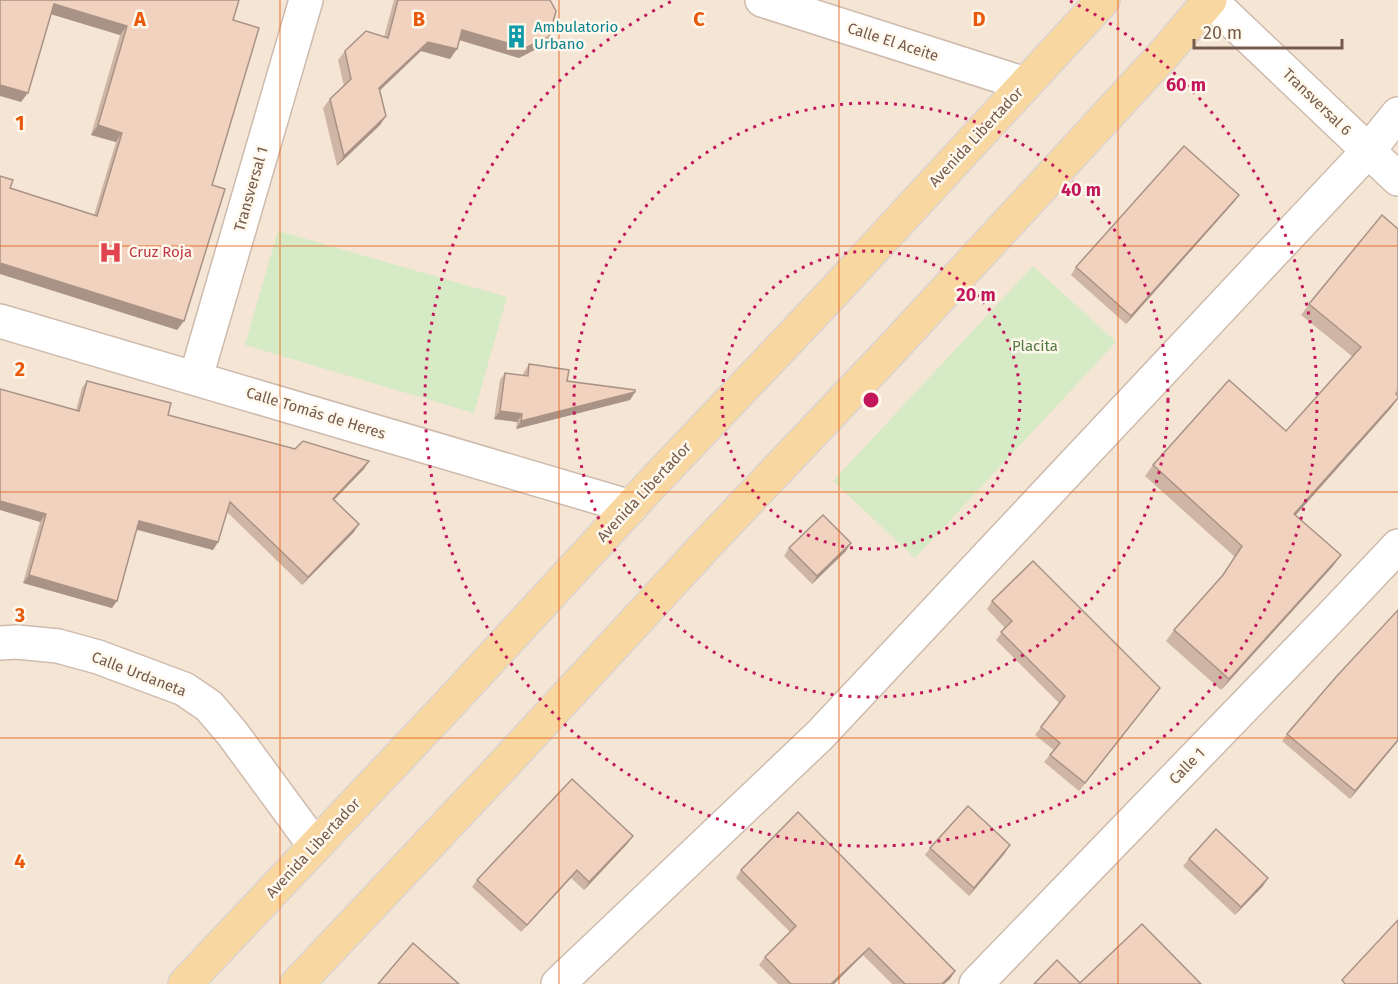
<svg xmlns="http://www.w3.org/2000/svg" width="1398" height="984" viewBox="0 0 1398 984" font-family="'Fira Sans',sans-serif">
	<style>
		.residential { fill: #f4e5d5 }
		.green { fill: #d5eac5 }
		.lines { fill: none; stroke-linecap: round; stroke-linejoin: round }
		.minor-casing { stroke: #cebbad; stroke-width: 36 }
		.primary-casing { stroke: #dbd4d0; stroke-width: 36 }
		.minor { stroke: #fff; stroke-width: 33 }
		.primary { stroke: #f9d7a1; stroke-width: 33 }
		.wall { fill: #cfb5a4 }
		.shaded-wall { fill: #a99386 }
		.building { fill: #f1d2bf; stroke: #a99386; stroke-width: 1.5 }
		.grid { fill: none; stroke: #e8590c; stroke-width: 1.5; stroke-opacity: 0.55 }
		.ring { fill: none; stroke: #c2185b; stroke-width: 3; stroke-dasharray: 3 6 }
		.labels { text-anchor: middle; stroke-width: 5; stroke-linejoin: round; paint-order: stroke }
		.culture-label { font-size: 15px; fill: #0d838f; stroke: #fff8ed; text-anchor: start }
		.street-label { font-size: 15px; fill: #765a4c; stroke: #fff8ed }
		.health-label { font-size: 15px; fill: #be3a42; stroke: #fff8ed; text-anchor: start }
		.park-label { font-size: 15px; fill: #547b43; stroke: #fff8ed }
		.grid-label { font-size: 20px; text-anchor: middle; font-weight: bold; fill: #e8590c; stroke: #fff8ed; stroke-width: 5; stroke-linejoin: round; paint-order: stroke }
		.centre { fill: #c2185b; stroke: #fff8ed; stroke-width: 3 }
		.ring-label { font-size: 18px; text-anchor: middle; font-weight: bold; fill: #c2185b; stroke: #fff8ed; stroke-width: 5; stroke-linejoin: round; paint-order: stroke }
	</style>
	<rect width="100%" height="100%" fill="#fcf4e7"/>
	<rect class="residential" x="0" y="0" width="1398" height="984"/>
	<g class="green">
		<path d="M278 231 507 297 474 413 245 345Z"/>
		<path d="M1033 266 1116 342 915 558 833 481Z"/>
	</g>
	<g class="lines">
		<defs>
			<g id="minor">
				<path d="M762 0 1025 84"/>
				<path d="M1210 0 1398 179"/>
				<path d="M0 321 631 507"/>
				<path d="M196 377 306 0"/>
				<path d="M0 643 17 642 58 646 98 657 184 689 209 706 232 733 315 846"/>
				<path d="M558 984 820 735 1368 151 1398 114"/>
				<path d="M976 984 1329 619 1398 546"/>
			</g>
			<g id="primary">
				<path d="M185 984 451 702 647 489 831 295 1103 0"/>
				<path d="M297 984 510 758 707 544 891 350 1164 54 1210 0"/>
			</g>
		</defs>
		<use href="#minor" class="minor-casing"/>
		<use href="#primary" class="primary-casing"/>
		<use href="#minor" class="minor"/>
		<use href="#primary" class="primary"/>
	</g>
	<g class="wall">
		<path d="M0 0 233 20 212 185 177 330 10 188 94 215 116 142 91 135 120 35 51 14 21 102Z"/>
		<path d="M394 0H550L549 37 542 46 519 58 459 40 450 59 421 51 380 90 386 116 380 125 337 166 323 108 330 99 344 86 338 60 345 51 384 37Z"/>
		<path d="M1239 195 1234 202 1126 324 1071 275 1076 267Z"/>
		<path d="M1398 229V393L1397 395 1398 398 1391 408 1295 515 1341 555 1333 566 1221 690 1166 641 1174 630 1222 576 1235 557 1145 476 1153 465 1286 431 1353 357 1301 315 1309 304Z"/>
		<path d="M529 364 567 381 635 392 630 400 516 429 517 422 494 419 500 380 505 373 523 375 524 372Z"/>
		<path d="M87 381 168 415 295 449 369 461 364 469 334 500 354 532 302 585 227 512 218 542 213 550 137 529 112 608 23 583 40 522 76 410 82 388Z"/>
		<path d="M789 548 846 551 812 584 784 556Z"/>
		<path d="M992 601 1160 688 1079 791 1044 762 1054 750 1035 735 1059 703 996 640 1005 628 987 609Z"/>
		<path d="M1287 734 1398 741 1350 799 1282 741Z"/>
		<path d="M628 843 584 890 571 878 521 932 472 887 477 880Z"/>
		<path d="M930 848 1005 853 969 896 925 855Z"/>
		<path d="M1189 859 1263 886 1235 915 1183 866Z"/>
		<path d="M741 870 955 971 950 979 944 984H892L863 955 834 984H778L759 965 765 957 790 932 736 878Z"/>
	</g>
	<g class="shaded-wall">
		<path d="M54 4 127 26 120 35 47 13Z"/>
		<path d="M462 30 549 37 542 46 519 58 456 39Z"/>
		<path d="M428 42 457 49 450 59 421 51 373 97 379 88Z"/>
		<path d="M0 85 28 93 21 102 0 96Z"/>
		<path d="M386 116 380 125 337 166 344 156Z"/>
		<path d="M98 125 122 133 116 142 91 135Z"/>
		<path d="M1239 195 1234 202 1126 324 1131 316Z"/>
		<path d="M0 263 184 321 177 330 0 274Z"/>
		<path d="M635 392 630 400 516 429 521 421Z"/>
		<path d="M1398 398 1391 408 1287 525 1294 514Z"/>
		<path d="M500 411 522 414 517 422 494 419Z"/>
		<path d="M369 461 364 469 327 507 333 499Z"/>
		<path d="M0 501 46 514 40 522 0 510Z"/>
		<path d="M139 521 218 542 213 550 134 529Z"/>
		<path d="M359 524 354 532 302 585 308 577Z"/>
		<path d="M851 543 846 551 812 584 817 576Z"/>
		<path d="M1341 555 1333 566 1221 690 1229 679Z"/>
		<path d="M29 575 117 601 112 608 23 583Z"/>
		<path d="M1160 688 1154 696 1079 791 1085 783Z"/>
		<path d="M1398 740V741L1350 799 1355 791Z"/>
		<path d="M633 836 628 843 584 890 589 882Z"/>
		<path d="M1010 845 1005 853 969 896 974 888Z"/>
		<path d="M577 870 571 878 521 932 527 925Z"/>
		<path d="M1268 878 1263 886 1235 915 1241 907Z"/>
		<path d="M869 948 863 955 834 984H831Z"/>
		<path d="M955 971 950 979 944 984H942Z"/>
	</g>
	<g class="building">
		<path d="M0 0H239L233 20 259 28 212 185 225 189 184 321 0 263V176L13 180 10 188 97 216 122 133 98 125 127 26 54 4 28 93 0 85Z"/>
		<path d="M398 0H550L556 11 549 37 525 48 462 30 457 49 428 42 379 88 386 116 344 156 330 99 351 79 345 51 366 31 388 38Z"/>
		<path d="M1184 146 1239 195 1131 316 1076 267Z"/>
		<path d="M1382 215 1398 229V391L1396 394 1398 396V398L1294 514 1341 555 1229 679 1174 630 1223 575 1242 546 1153 465 1229 380 1286 431 1361 347 1309 304Z"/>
		<path d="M529 364 569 370 567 381 635 390V392L521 421 522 414 500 411 505 373 528 376Z"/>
		<path d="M87 381 171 403 168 415 295 449 303 441 369 461 333 499 359 524 308 577 230 502 218 542 139 521 117 601 29 575 46 514 0 501V389L79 411Z"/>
		<path d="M823 515 851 543 817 576 789 548Z"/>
		<path d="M1033 561 1160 688 1085 783 1050 755 1060 743 1041 727 1065 696 1001 632 1012 621 992 601Z"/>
		<path d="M1398 610V740L1355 791 1287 734 1336 677Z"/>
		<path d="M572 779 633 836 589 882 577 870 527 925 477 880Z"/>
		<path d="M968 806 1010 845 974 888 930 848Z"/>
		<path d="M798 812 955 971 942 984H905L869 948 831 984H791L765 957 796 926 741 870Z"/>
		<path d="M1216 829 1268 878 1241 907 1189 859Z"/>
		<path d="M1398 920V984H1345L1342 980Z"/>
		<path d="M1142 924 1201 984H1034L1057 960 1080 983Z"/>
		<path d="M413 943 459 984H378Z"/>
	</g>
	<path class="grid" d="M280 0V984M559 0V984M839 0V984M1118 0V984M0 246H1398M0 492H1398M0 738H1398"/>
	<g class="ring">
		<circle cx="871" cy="400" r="149"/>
		<circle cx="871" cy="400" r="297"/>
		<path d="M1070 1A446 446 0 1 1 672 1"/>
	</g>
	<defs>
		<symbol id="building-bare" viewBox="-9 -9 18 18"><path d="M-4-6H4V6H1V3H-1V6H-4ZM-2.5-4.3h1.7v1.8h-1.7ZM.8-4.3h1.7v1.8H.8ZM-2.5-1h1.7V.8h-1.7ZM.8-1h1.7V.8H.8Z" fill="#0f9aa8" stroke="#fff8ed" stroke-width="2.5" paint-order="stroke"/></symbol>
		<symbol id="hospital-bare" viewBox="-9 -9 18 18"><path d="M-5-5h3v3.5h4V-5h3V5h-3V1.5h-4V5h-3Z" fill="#e0444e" stroke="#fff8ed" stroke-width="2.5" paint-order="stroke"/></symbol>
	</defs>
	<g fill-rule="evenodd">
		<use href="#building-bare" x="500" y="20" width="33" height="33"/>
		<use href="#hospital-bare" x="94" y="236" width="33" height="33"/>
	</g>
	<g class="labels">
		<g class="culture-label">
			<text x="534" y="32">Ambulatorio<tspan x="534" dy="17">Urbano</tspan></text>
		</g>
		<g class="street-label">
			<text transform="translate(893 42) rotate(18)" y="5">Calle El Aceite</text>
			<text transform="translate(1317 102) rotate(44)" y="5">Transversal 6</text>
			<text transform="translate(976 137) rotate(-47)" y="5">Avenida Libertador</text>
			<text transform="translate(251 189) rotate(-74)" y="5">Transversal 1</text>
			<text transform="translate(316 413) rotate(17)" y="5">Calle Tomás de Heres</text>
			<text transform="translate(644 492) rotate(-47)" y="5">Avenida Libertador</text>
			<text transform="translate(139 674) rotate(21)" y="5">Calle Urdaneta</text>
			<text transform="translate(1187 766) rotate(-46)" y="5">Calle 1</text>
			<text transform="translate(313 848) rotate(-47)" y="5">Avenida Libertador</text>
		</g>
		<g class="health-label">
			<text x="129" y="257">Cruz Roja</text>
		</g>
		<g class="park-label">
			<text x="1035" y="351">Placita</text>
		</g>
	</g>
	<g class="grid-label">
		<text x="140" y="26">A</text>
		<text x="419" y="26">B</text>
		<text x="699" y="26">C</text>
		<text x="979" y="26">D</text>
		<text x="20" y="130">1</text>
		<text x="20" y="376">2</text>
		<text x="20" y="622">3</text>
		<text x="20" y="868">4</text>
	</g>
	<circle cx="871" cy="400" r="9" class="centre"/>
	<g class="ring-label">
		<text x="1186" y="91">60 m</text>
		<text x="1081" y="196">40 m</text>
		<text x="976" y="301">20 m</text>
	</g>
	<path d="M1194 39v9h148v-9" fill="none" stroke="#765a4c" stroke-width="3"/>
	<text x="1203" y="39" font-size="18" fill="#765a4c" stroke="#fff8ed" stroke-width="4.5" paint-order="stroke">20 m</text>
</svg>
